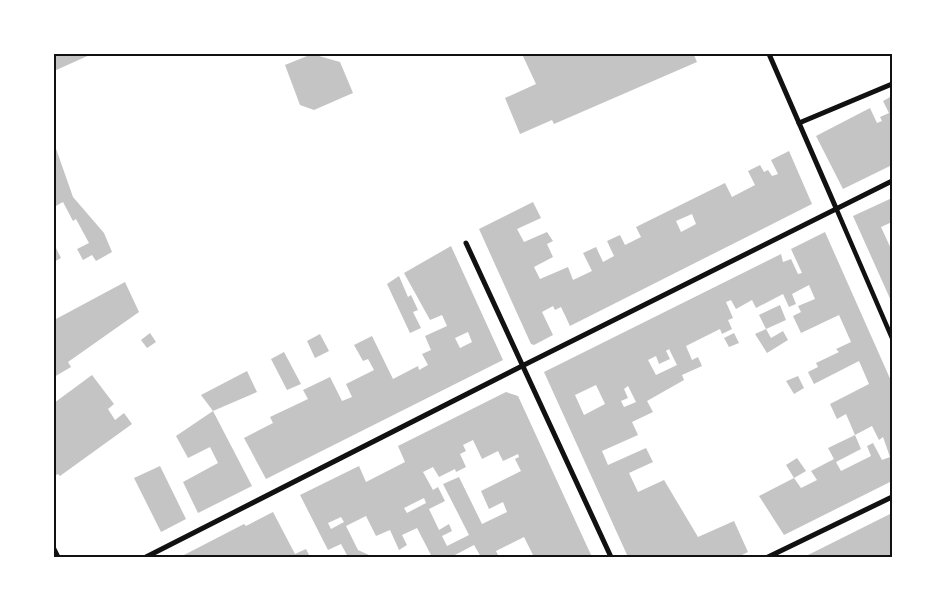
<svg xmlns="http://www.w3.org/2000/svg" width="946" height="611" viewBox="0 0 946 611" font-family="'Roboto Condensed',sans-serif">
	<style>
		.building { fill: #c4c4c4; fill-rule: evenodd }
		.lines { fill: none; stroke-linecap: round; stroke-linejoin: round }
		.pedestrian { stroke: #111; stroke-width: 4.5 }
		.minor { stroke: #111; stroke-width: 5 }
		.neatline { fill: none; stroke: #111; stroke-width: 2 }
	</style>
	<rect width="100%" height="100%" fill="#fff"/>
	<g class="building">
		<path d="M54 54H92L54 71Z"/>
		<path d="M312 54 340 62 353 93 314 110 300 105 285 65Z"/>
		<path d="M522 54H697L694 55 697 62 554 124 552 120 520 134 505 98 536 84Z"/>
		<path d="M892 96V165L843 189 816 136 870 108 877 123 882 121 880 117 889 113 883 101Z"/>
		<path d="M54 143 73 197 104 233 112 252 96 261 92 255 83 260 77 249 89 243 76 219 73 221 63 202 54 207Z"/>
		<path d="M789 151 812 204 570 326 561 307 555 310 553 306 542 312 553 335 534 345 531 344 479 229 533 202 541 218 517 229 524 242 547 232 553 241 547 244 553 257 534 267 540 279 568 267 573 280 592 271 583 253 596 247 603 262 614 256 607 241 620 235 625 245 641 237 636 227 725 183 732 197 755 185 748 171 760 165 764 172 768 170 772 176 778 174 771 160ZM692 214 696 224 681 232 676 221Z"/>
		<path d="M892 198V222L881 227 892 251V303L853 216Z"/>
		<path d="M825 232 892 383V481L784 535 759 496 794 478 801 488 817 480 811 471 834 459 828 448 855 435 846 414 837 419 830 404 869 384 859 361 814 384 808 372 818 367 816 363 839 352 836 349 851 342 839 315 801 333 793 316 801 312 798 306 815 299 809 285 792 294 796 304 789 307 783 294 756 308 752 300 736 309 731 300 726 302 733 318 728 320 732 329 722 334 720 329 686 346 692 360 698 357 702 366 682 375 684 380 647 401 653 412 632 422 638 435 602 451 608 465 646 448 653 462 629 473 638 492 664 480 698 537 734 521 748 552 738 557H628L544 372 781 254 783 262 791 259 798 274 802 273 791 249ZM669 349 677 365 656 375 648 360 656 356 659 364 670 359 666 351ZM596 385 605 404 584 415 575 395ZM628 386 636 402 624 407 621 401 628 398 624 389ZM872 426 879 440 883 437 890 457 882 460 873 443 867 446 871 456 841 471 836 462 861 449 855 435Z"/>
		<path d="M54 244 61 258 54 262Z"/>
		<path d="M451 246 503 360 266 479 244 438 273 423 270 417 308 399 303 390 330 377 342 401 352 397 346 384 374 370 368 359 363 361 354 345 372 336 393 379 418 366 419 370 428 365 422 354 431 350 425 336 447 326 442 315 430 320 404 273ZM468 332 472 342 460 348 455 338Z"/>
		<path d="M399 276 408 297 411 295 418 310 413 312 421 328 410 333 387 284Z"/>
		<path d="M125 282 139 312 68 362 71 367 54 377V315L56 319Z"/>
		<path d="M780 305 786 320 766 329 771 338 783 331 788 340 767 353 755 334 766 329 759 315Z"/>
		<path d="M150 333 156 342 147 348 141 340Z"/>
		<path d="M734 333 739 343 729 347 724 338Z"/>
		<path d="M320 334 329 351 315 358 307 341Z"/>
		<path d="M284 352 301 384 287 390 271 359Z"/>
		<path d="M247 371 257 392 213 411 201 395Z"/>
		<path d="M92 375 114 404 108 409 115 420 124 413 132 424 60 476 58 474 54 476V403Z"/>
		<path d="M798 376 804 388 794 394 786 381Z"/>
		<path d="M506 392 518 396 592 557H534L524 537 496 551 499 557H481L474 545 453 556V557H432L417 528 402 535 407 545 399 550 390 530 376 536 366 516 346 526 358 550 369 555 364 557H348L341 544 328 550 300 495 359 466 366 482 405 462 398 446ZM473 440 482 459 498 451 503 461 518 454 519 457 515 459 521 471 481 491 489 509 503 502 507 512 482 524 459 477 443 484 469 535 447 546 442 536 452 531 449 524 439 530 429 509 445 501 438 487 433 490 423 472 433 467 439 477 455 469 456 472 466 467 460 454 466 451 463 445ZM424 498 426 503 407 513 404 508ZM341 517 344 522 331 529 328 523Z"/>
		<path d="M213 411 252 486 198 513 183 482 218 463 210 447 188 458 176 436Z"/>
		<path d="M797 458 806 471 794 478 786 465Z"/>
		<path d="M160 466 186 519 161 532 134 478Z"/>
		<path d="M273 512 295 554 306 549 310 557H185L184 555 244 524 246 526Z"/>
		<path d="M892 513V557H804Z"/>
	</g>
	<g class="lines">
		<path class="pedestrian" d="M836 208 892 338"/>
		<g class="minor">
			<path d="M769 54 836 208"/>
			<path d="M799 123 892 84"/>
			<path d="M466 243 611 557"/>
			<path d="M54 549 58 557"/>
			<path d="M146 557 524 365 892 181"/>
			<path d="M768 557 892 497"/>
		</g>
	</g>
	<rect width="946" height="611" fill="none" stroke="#ffffff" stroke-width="110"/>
	<rect x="55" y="55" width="836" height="501" class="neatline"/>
</svg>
